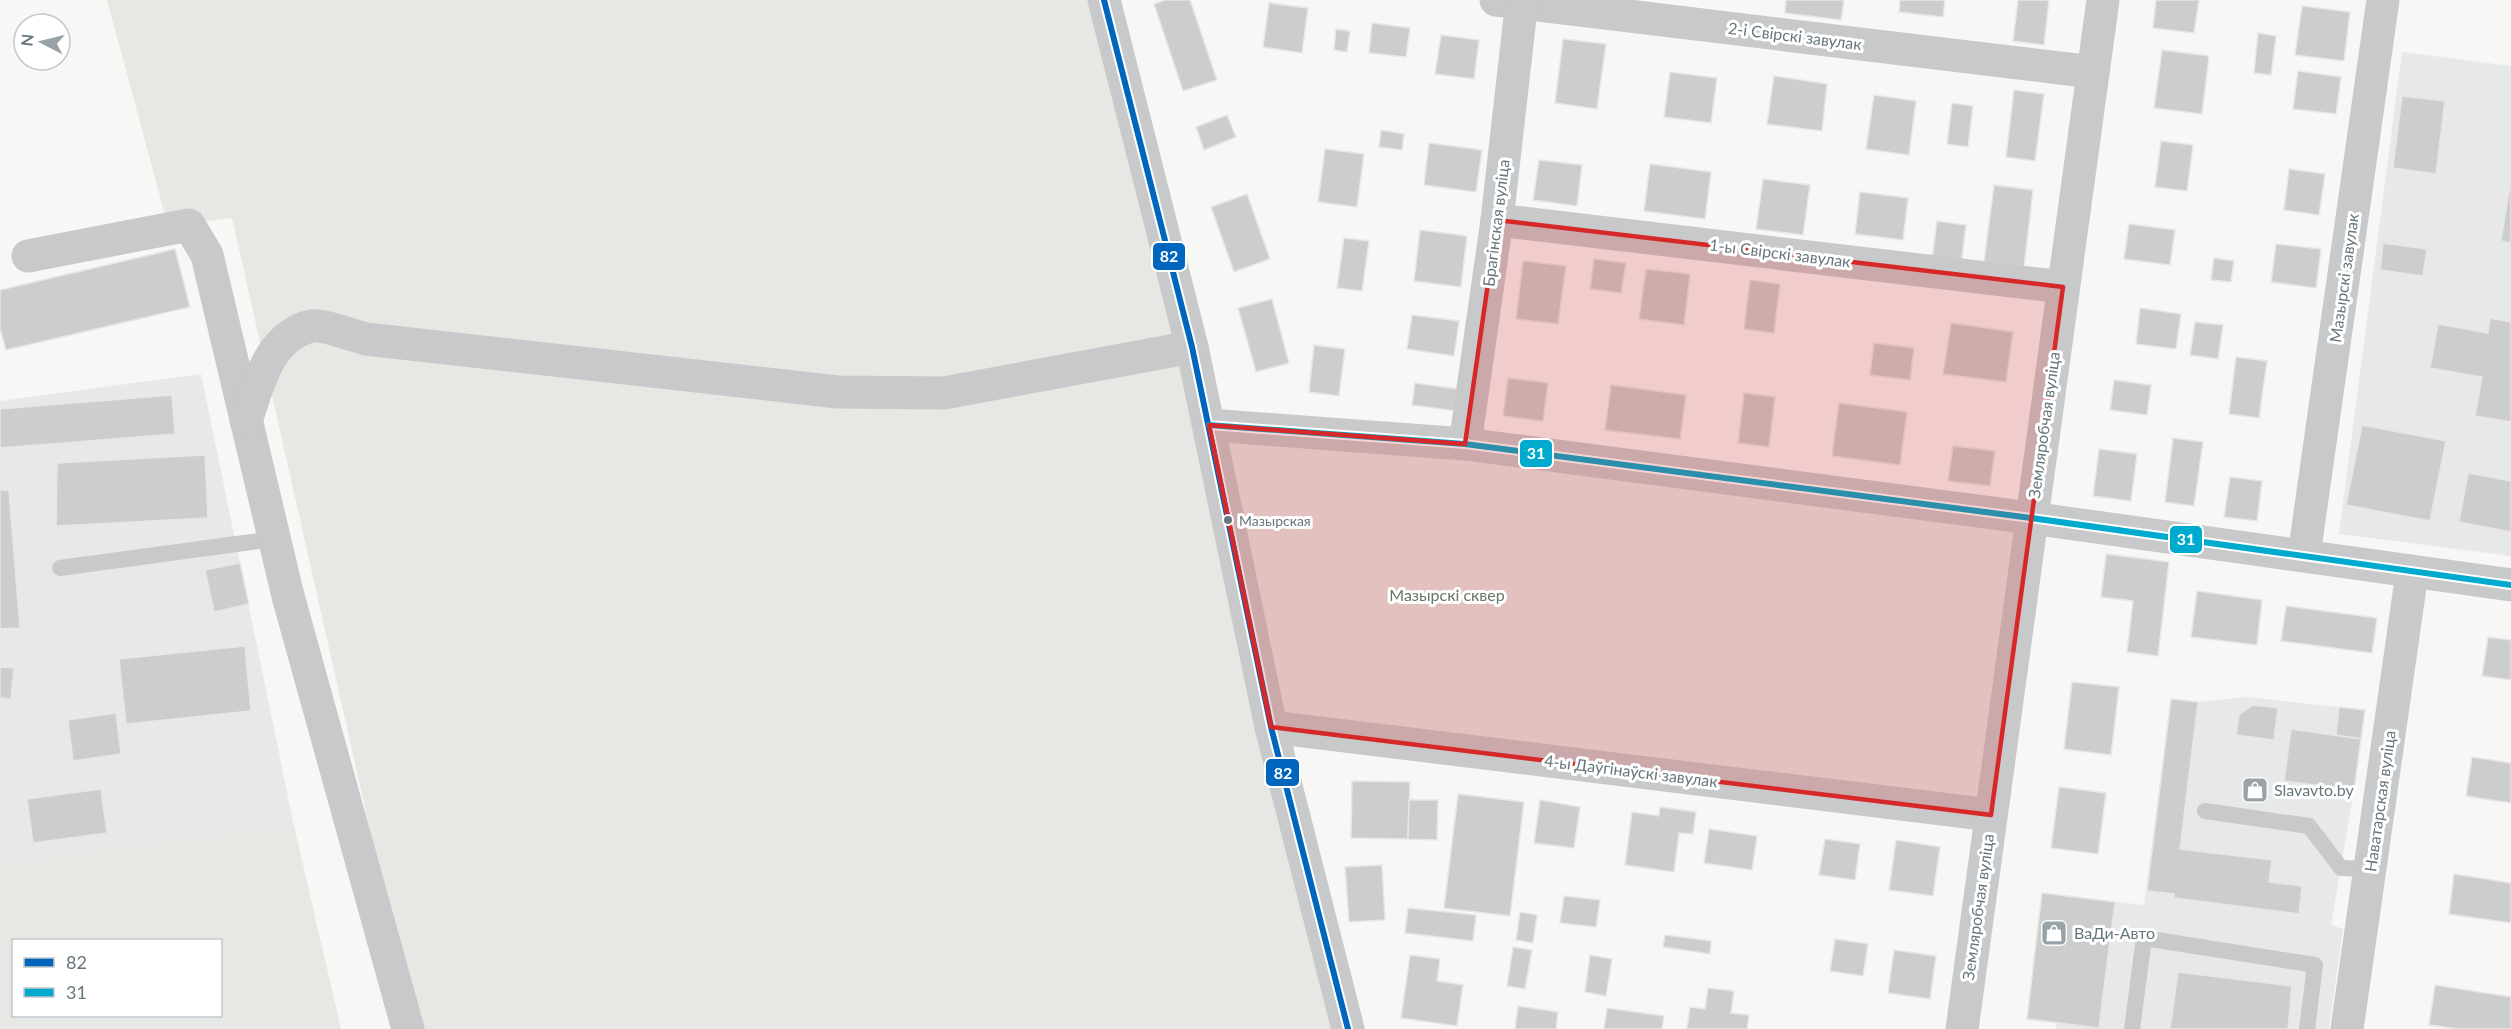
<svg xmlns="http://www.w3.org/2000/svg" width="2511" height="1029" viewBox="0 0 2511 1029" font-family="Lato,sans-serif">
	<style>
		.built { fill: #e7e8e8 }
		.green { fill: #e6e8e4; fill-rule: evenodd }
		.building { fill: #cccece; stroke: #e6e6e6; stroke-width: 1.5 }
		.lines { fill: none; stroke-linecap: round; stroke-linejoin: round }
		.service { stroke: #c8c9ca; stroke-width: 16 }
		.minor { stroke: #c8c9ca; stroke-width: 33 }
		.bus-1-casing { stroke: #fff; stroke-width: 10 }
		.bus-2-casing { stroke: #fff; stroke-width: 10 }
		.bus-1 { stroke: #0065bd; stroke-width: 6 }
		.bus-2 { stroke: #00a9ce; stroke-width: 6 }
		.marked { fill: #d62828; fill-opacity: 0.2; stroke: #d62828; stroke-width: 4.5; stroke-linejoin: round }
		.bus-dot { fill: #66767d; stroke: #fff; stroke-width: 2 }
		.labels { text-anchor: middle; stroke-width: 6; stroke-linejoin: round; paint-order: stroke }
		.bus-label { font-size: 14px; fill: #66767d; stroke: #fff; text-anchor: start }
		.street-label { font-size: 16px; fill: #66767d; stroke: #fff }
		.park-label { font-size: 16px; fill: #697664; stroke: #fff }
		.poi-label { font-size: 16px; fill: #66767d; stroke: #fff; text-anchor: start }
		.line-badge { stroke: #fff; stroke-width: 2 }
		.badge-label { font-size: 16px; text-anchor: middle; font-weight: bold; fill: #fff }
	</style>
	<rect width="100%" height="100%" fill="#f7f7f6"/>
	<g class="built">
		<path d="M2402 52 2511 66V556L2339 534Z"/>
		<path d="M201 374 294 826 0 865V401Z"/>
		<path d="M2248 697 2365 710 2354 790 2331 925 2343 929 2329 1029H2056V1023L2027 1019 2042 893 2144 905 2171 699 2198 702Z"/>
	</g>
	<g class="green">
		<path d="M107 0H1101L1344 1029H415L232 218 168 226Z"/>
		<path d="M1209 425 2031 518 1991 815 1271 727Z"/>
		<path d="M294 826 341 1029H0V865ZM220 940V1016H14V940Z"/>
	</g>
	<g class="building">
		<path d="M1165 0H1190L1217 80 1183 91 1154 4Z"/>
		<path d="M1786 0H1844L1841 20 1785 13Z"/>
		<path d="M1900 0H1945L1943 17 1899 12Z"/>
		<path d="M2018 0H2049L2044 45 2013 41Z"/>
		<path d="M2156 0H2199L2194 33 2153 28Z"/>
		<path d="M1269 3 1308 8 1302 53 1263 47Z"/>
		<path d="M2302 6 2350 12 2344 61 2295 55Z"/>
		<path d="M1372 23 1410 28 1406 57 1369 53Z"/>
		<path d="M1336 29 1350 31 1347 52 1334 50Z"/>
		<path d="M2258 33 2276 36 2271 75 2254 73Z"/>
		<path d="M1441 35 1479 40 1474 79 1435 74Z"/>
		<path d="M1563 39 1606 44 1597 109 1555 103Z"/>
		<path d="M2162 50 2209 56 2202 114 2154 108Z"/>
		<path d="M2298 71 2341 77 2336 114 2293 109Z"/>
		<path d="M1670 72 1717 78 1711 123 1664 117Z"/>
		<path d="M1774 76 1827 84 1822 131 1767 124Z"/>
		<path d="M2014 90 2044 94 2035 161 2006 157Z"/>
		<path d="M1874 95 1916 101 1909 155 1866 149Z"/>
		<path d="M2402 96 2445 101 2436 174 2393 168Z"/>
		<path d="M1952 103 1973 106 1968 147 1947 144Z"/>
		<path d="M1227 115 1236 137 1204 150 1196 127Z"/>
		<path d="M1381 130 1404 134 1402 150 1379 147Z"/>
		<path d="M2161 141 2193 145 2187 191 2155 187Z"/>
		<path d="M1429 143 1482 150 1476 192 1424 185Z"/>
		<path d="M1325 149 1364 154 1357 207 1318 202Z"/>
		<path d="M1539 160 1582 165 1577 206 1533 200Z"/>
		<path d="M1650 164 1711 172 1705 219 1644 211Z"/>
		<path d="M2289 169 2325 174 2319 215 2284 210Z"/>
		<path d="M2511 178V243L2501 241Z"/>
		<path d="M1763 179 1810 185 1803 235 1756 229Z"/>
		<path d="M1994 185 2033 190 2024 267 1984 262Z"/>
		<path d="M1860 192 1908 198 1903 240 1855 234Z"/>
		<path d="M1247 194 1270 259 1234 272 1211 207Z"/>
		<path d="M1937 221 1966 225 1961 265 1932 261Z"/>
		<path d="M2129 224 2175 230 2170 265 2124 259Z"/>
		<path d="M1420 230 1467 236 1461 287 1414 281Z"/>
		<path d="M1344 238 1369 241 1362 291 1337 288Z"/>
		<path d="M2383 243 2427 249 2423 276 2380 270Z"/>
		<path d="M2276 244 2321 249 2316 288 2271 282Z"/>
		<path d="M175 249 190 307 6 350 0 329V290Z"/>
		<path d="M2214 258 2234 261 2231 282 2211 280Z"/>
		<path d="M1594 259 1626 263 1621 293 1590 289Z"/>
		<path d="M1523 261 1566 266 1558 324 1516 319Z"/>
		<path d="M1646 269 1690 274 1684 325 1639 319Z"/>
		<path d="M1750 280 1780 284 1774 333 1744 329Z"/>
		<path d="M1272 299 1289 363 1256 372 1238 308Z"/>
		<path d="M2140 308 2181 314 2176 349 2136 344Z"/>
		<path d="M1412 315 1459 321 1454 356 1407 349Z"/>
		<path d="M2490 318 2511 322V422L2475 416 2482 377 2430 368 2438 324 2488 333Z"/>
		<path d="M2195 322 2223 325 2218 359 2190 355Z"/>
		<path d="M1951 323 2013 332 2006 382 1943 374Z"/>
		<path d="M1874 343 1914 348 1910 380 1870 375Z"/>
		<path d="M1314 345 1345 349 1339 396 1309 392Z"/>
		<path d="M2236 357 2267 361 2259 418 2229 414Z"/>
		<path d="M1508 378 1548 383 1543 421 1503 416Z"/>
		<path d="M2114 380 2151 385 2147 415 2110 410Z"/>
		<path d="M1415 383 1458 389 1455 411 1412 405Z"/>
		<path d="M1611 385 1686 395 1680 439 1605 430Z"/>
		<path d="M1744 393 1775 397 1769 447 1738 443Z"/>
		<path d="M172 395 175 434 0 448V409Z"/>
		<path d="M1839 403 1907 412 1900 465 1832 456Z"/>
		<path d="M2362 425 2446 441 2430 521 2346 505Z"/>
		<path d="M2173 438 2203 442 2194 506 2165 502Z"/>
		<path d="M1953 446 1995 451 1990 486 1948 481Z"/>
		<path d="M2099 449 2137 454 2131 501 2093 496Z"/>
		<path d="M205 455 208 518 56 526 57 463Z"/>
		<path d="M2468 473 2511 481V532L2459 522Z"/>
		<path d="M2230 477 2262 481 2257 521 2224 517Z"/>
		<path d="M0 490H9L20 628 0 629Z"/>
		<path d="M2106 554 2169 562 2158 656 2127 652 2133 601 2101 597Z"/>
		<path d="M240 563 249 604 214 612 205 570Z"/>
		<path d="M2197 591 2262 600 2257 645 2191 637Z"/>
		<path d="M2286 606 2377 618 2372 653 2281 641Z"/>
		<path d="M2488 637 2511 640V680L2482 676Z"/>
		<path d="M245 646 251 711 126 724 119 659Z"/>
		<path d="M0 667 14 668 11 699 0 698Z"/>
		<path d="M2072 682 2119 687 2111 755 2064 749Z"/>
		<path d="M2171 699 2198 702 2180 849 2272 860 2269 882 2302 886 2299 914 2174 898V894L2147 891Z"/>
		<path d="M2253 705 2278 708 2274 740 2236 735 2239 715Z"/>
		<path d="M2339 707 2365 710 2361 739 2336 735Z"/>
		<path d="M116 713 121 754 73 761 68 720Z"/>
		<path d="M2291 729 2361 739 2354 790 2284 781Z"/>
		<path d="M2472 757 2511 763V803L2466 796Z"/>
		<path d="M1352 781 1410 782 1408 839 1351 838Z"/>
		<path d="M2059 787 2106 793 2098 854 2051 848Z"/>
		<path d="M101 789 107 833 33 843 27 799Z"/>
		<path d="M1458 794 1524 802 1510 916 1444 908Z"/>
		<path d="M1409 800H1438L1437 840 1408 839Z"/>
		<path d="M1540 800 1580 807 1574 848 1534 843Z"/>
		<path d="M1660 807 1696 812 1693 834 1679 833 1674 872 1625 865 1632 812 1659 816Z"/>
		<path d="M1709 829 1757 836 1752 870 1704 863Z"/>
		<path d="M1825 839 1860 844 1855 880 1819 875Z"/>
		<path d="M1896 840 1940 847 1933 896 1889 890Z"/>
		<path d="M1382 865 1385 920 1349 922 1345 867Z"/>
		<path d="M2454 874 2511 883V923L2449 914Z"/>
		<path d="M2042 893 2115 902 2099 1028 2027 1019Z"/>
		<path d="M1564 896 1600 900 1596 927 1560 923Z"/>
		<path d="M1408 908 1476 915 1473 941 1405 933Z"/>
		<path d="M1520 912 1537 915 1533 943 1516 940Z"/>
		<path d="M1665 935 1711 941 1710 954 1663 947Z"/>
		<path d="M1835 939 1868 944 1863 976 1830 971Z"/>
		<path d="M1513 947 1532 950 1525 989 1507 986Z"/>
		<path d="M1894 950 1936 956 1930 999 1888 993Z"/>
		<path d="M1410 955 1440 959 1437 981 1463 985 1457 1026 1401 1018Z"/>
		<path d="M1590 955 1612 959 1606 996 1585 992Z"/>
		<path d="M2178 972 2292 986 2288 1029H2170Z"/>
		<path d="M2435 985 2511 997V1029H2458L2429 1025Z"/>
		<path d="M1708 988 1734 991 1731 1013 1749 1015 1747 1029H1687L1690 1007 1705 1009Z"/>
		<path d="M1518 1006 1558 1012 1556 1029H1515Z"/>
		<path d="M1607 1008 1664 1016 1662 1029H1604Z"/>
	</g>
	<g class="lines">
		<g class="service">
			<path d="M60 568 274 539"/>
			<path d="M2205 811 2309 826 2341 868 2370 869"/>
			<path d="M2132 1029 2144 938 2315 965 2307 1029"/>
		</g>
		<g class="minor">
			<path d="M1104 0 1192 347 1271 727 1348 1029"/>
			<path d="M1496 0 2093 72"/>
			<path d="M1497 220 2063 287"/>
			<path d="M28 256 189 225 207 255 288 596 408 1029"/>
			<path d="M246 421C258 385 269 335 312 326 323 324 354 336 366 339L838 392 944 393 1192 347"/>
			<path d="M1209 425 1465 444 2031 518 2511 585"/>
			<path d="M1465 444 1497 220 1522 0"/>
			<path d="M2304 555 2383 0"/>
			<path d="M1271 727 1991 815"/>
			<path d="M1962 1029 2103 0"/>
			<path d="M2347 1029 2412 573"/>
		</g>
		<defs>
			<path id="bus-1" d="M1104 0 1192 347 1271 727 1348 1029"/>
			<path id="bus-2" d="M1209 425 1465 444 2031 518 2511 585"/>
		</defs>
		<use href="#bus-1" class="bus-1-casing"/>
		<use href="#bus-2" class="bus-2-casing"/>
		<use href="#bus-1" class="bus-1"/>
		<use href="#bus-2" class="bus-2"/>
	</g>
	<path class="marked" d="M1497 220 2063 287 1991 815 1271 727 1209 425 1465 444Z"/>
	<defs>
		<symbol id="shop-square" viewBox="-11 -11 22 22"><rect x="-9" y="-9" width="18" height="18" rx="4" fill="#99a3a7" stroke="#fff"/><path d="M-5-2.5h2.3a2.7 3.5 0 0 1 5.4 0H5L5.5 6h-11ZM-1.5-2.5h3a1.5 2.3 0 0 0-3 0Z" fill="#fff"/></symbol>
	</defs>
	<g fill-rule="evenodd">
		<use href="#shop-square" x="2240" y="775" width="30" height="30"/>
		<use href="#shop-square" x="2039" y="918" width="30" height="30"/>
	</g>
	<circle class="bus-dot" cx="1228" cy="520" r="5"/>
	<g class="labels">
		<g class="bus-label">
			<text x="1239" y="526">Мазырская</text>
		</g>
		<g class="street-label">
			<text transform="translate(1795 36) rotate(7)" y="6">2-і Свірскі завулак</text>
			<text transform="translate(1496 223) rotate(-83)" y="6">Брагінская вуліца</text>
			<text transform="translate(1780 253) rotate(7)" y="6">1-ы Свірскі завулак</text>
			<text transform="translate(2344 278) rotate(-82)" y="6">Мазырскі завулак</text>
			<text transform="translate(2044 425) rotate(-82)" y="6">Земляробчая вуліца</text>
			<text transform="translate(1631 771) rotate(7)" y="6">4-ы Даўгінаўскі завулак</text>
			<text transform="translate(2380 801) rotate(-82)" y="6">Наватарская вуліца</text>
			<text transform="translate(1978 907) rotate(-82)" y="6">Земляробчая вуліца</text>
		</g>
		<g class="park-label">
			<text x="1447" y="601">Мазырскі сквер</text>
		</g>
		<g class="poi-label">
			<text x="2274" y="796">Slavavto.by</text>
			<text x="2074" y="939">ВаДи-Авто</text>
		</g>
	</g>
	<g class="line-badge">
		<rect x="1152" y="242" width="34" height="29" rx="6" fill="#0065bd"/>
		<rect x="1519" y="439" width="34" height="29" rx="6" fill="#00a9ce"/>
		<rect x="2169" y="525" width="34" height="29" rx="6" fill="#00a9ce"/>
		<rect x="1265" y="758" width="35" height="29" rx="6" fill="#0065bd"/>
	</g>
	<g class="badge-label">
		<text x="1169" y="262">82</text>
		<text x="1536" y="459">31</text>
		<text x="2186" y="545">31</text>
		<text x="1283" y="779">82</text>
	</g>
	<rect x="12" y="939" width="210" height="78" fill="#ffffff" stroke="#c2c8cb" stroke-width="1.5"/>
	<rect x="24" y="958" width="30" height="9" fill="#0065bd" stroke="#c2c8cb" stroke-width="1.5"/>
	<text x="66" y="969" font-size="18" fill="#66767d">82</text>
	<rect x="24" y="988" width="30" height="9" fill="#00a9ce" stroke="#c2c8cb" stroke-width="1.5"/>
	<text x="66" y="999" font-size="18" fill="#66767d">31</text>
	<g transform="translate(42 42) rotate(277)"><circle r="28" fill="#ffffff" stroke="#c2c8cb" stroke-width="1.5"/>
	<path d="M0-4.5L10 22L0 15L-10 22Z" fill="#99a3a7"/>
	<text y="-9" font-size="16" font-weight="bold" text-anchor="middle" fill="#66767d">N</text>
	</g>
</svg>
